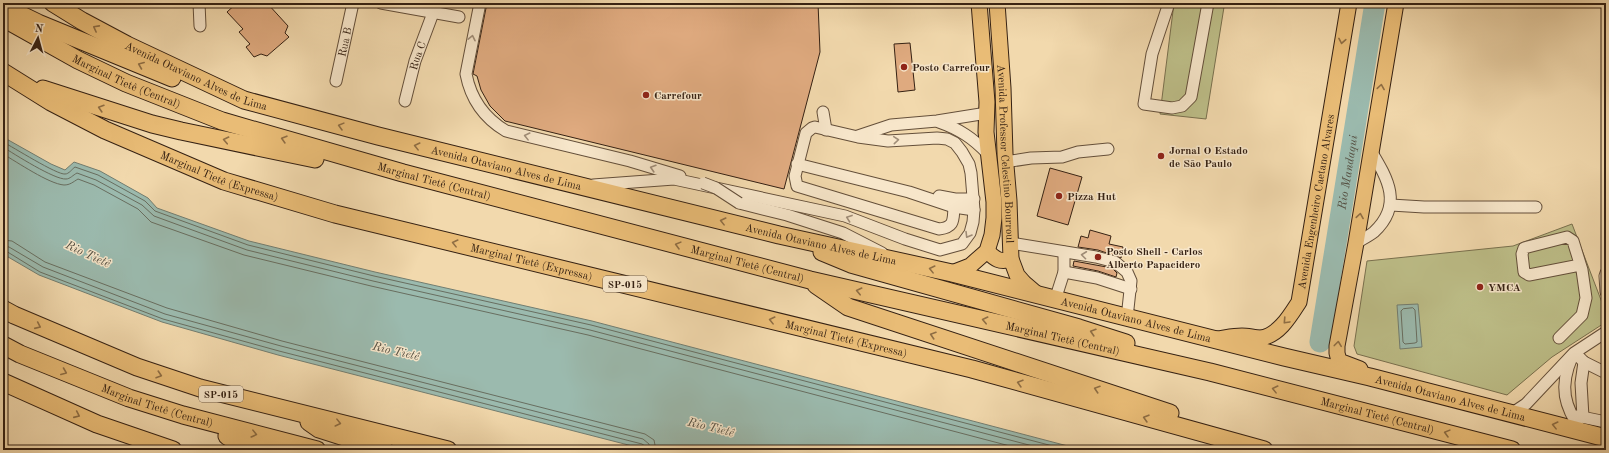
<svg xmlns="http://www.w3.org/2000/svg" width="1609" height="453" viewBox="0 0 1609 453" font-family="'Old Standard TT',serif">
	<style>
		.green { fill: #bdbe88; stroke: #79704e }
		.water { fill: #9bbaae; stroke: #727d70 }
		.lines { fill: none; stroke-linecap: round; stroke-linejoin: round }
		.shore { stroke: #686e60; stroke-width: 1 }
		.river { stroke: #9bbaae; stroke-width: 21 }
		.building { fill: #dfaa7f; stroke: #352113 }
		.minor-casing { stroke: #644f3a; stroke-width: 13 }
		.major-casing { stroke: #352113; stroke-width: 17 }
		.highway-casing { stroke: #352113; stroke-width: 19 }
		.minor { stroke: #f7e6ca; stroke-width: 11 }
		.major { stroke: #e9bc76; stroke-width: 15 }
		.highway { stroke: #e9bc76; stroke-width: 17 }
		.minor-bridge-casing { stroke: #644f3a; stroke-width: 13; stroke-linecap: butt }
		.minor-bridge { stroke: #f7e6ca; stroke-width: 11 }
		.oneway { stroke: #8f6e44 }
		.oneway2 { stroke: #a08d78 }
		.poi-dot { fill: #8f2418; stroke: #f7e6ca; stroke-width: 1.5 }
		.labels { text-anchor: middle; stroke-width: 3; stroke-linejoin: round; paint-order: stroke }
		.shield { fill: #f7e6ca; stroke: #6f5c4a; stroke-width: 1 }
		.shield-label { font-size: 10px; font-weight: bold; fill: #352113 }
		.street-label { font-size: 11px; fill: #352113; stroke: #f7e6ca }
		.poi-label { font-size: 11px; font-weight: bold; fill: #352113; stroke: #f7e6ca; text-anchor: start }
		.water-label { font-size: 12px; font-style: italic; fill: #544f42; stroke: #f7e6ca }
	</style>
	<rect width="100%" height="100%" fill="#f2d9ad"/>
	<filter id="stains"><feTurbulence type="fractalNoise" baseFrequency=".005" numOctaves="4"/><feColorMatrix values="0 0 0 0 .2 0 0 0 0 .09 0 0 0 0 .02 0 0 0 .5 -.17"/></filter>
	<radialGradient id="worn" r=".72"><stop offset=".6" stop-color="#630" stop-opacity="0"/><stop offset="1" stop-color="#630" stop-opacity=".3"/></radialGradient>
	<g class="green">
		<path d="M1174 3H1193L1224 7 1206 119 1160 114Z"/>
		<path d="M1572 224 1606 313V322L1552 357 1507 395 1357 354 1354 346 1367 261 1513 246Z"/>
	</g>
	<g class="water">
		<path d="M3 137 51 164 65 170 74 162 100 171 148 198 157 208 249 241 375 272 592 321 1083 450H648L278 355 162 322 39 275 3 254Z"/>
		<path d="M1418 304 1422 347 1400 349 1397 305Z"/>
	</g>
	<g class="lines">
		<g class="shore">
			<path d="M3 142C13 147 57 175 65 174 69 174 72 169 75 167L98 175 145 201 155 211 248 245 374 276 591 325 1068 450"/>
			<path d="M3 147C14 154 55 180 66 179 70 179 73 175 77 173L96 180 142 205 154 216 247 250 373 281 590 330 1048 450"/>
			<path d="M3 154C17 162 49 184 64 185 70 185 73 182 78 179L94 185 138 209 151 222 244 255 371 286 588 335 1025 450"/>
			<path d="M3 240 12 241 45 262 167 308 282 341 645 434 654 440 656 450"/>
			<path d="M3 246 9 247 43 267 165 314 281 346 643 439 649 444 650 450"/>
			<path d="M3 251H6L40 272 163 319 279 351 642 444 645 446V450"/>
			<path d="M1413 308 1415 310 1417 342 1415 343 1405 344 1403 342 1401 311 1403 309Z"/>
		</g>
		<path class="river" id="s1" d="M1320 342 1375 3"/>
	</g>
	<g class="building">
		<path d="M237 3H267L288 26 285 33 289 37 267 56 261 54 254 57 246 47 250 44 239 32 243 29 227 12Z"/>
		<path d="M487 3H818L820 52 784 189 505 121 490 106 481 90 477 76 473 74Z"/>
		<path d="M910 43 915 90 898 92 894 44Z"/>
		<path d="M1050 168 1082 177 1068 225 1037 216Z"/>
		<path d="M1090 230 1111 236 1109 244 1123 247 1121 258 1098 250 1078 247 1081 236 1088 238Z"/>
		<path d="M1074 261 1112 268 1117 273 1116 277 1098 271 1073 266Z"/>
	</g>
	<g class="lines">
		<defs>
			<g id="minor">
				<path d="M199 3 200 26"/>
				<path d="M381 3 459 17"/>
				<path d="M480 3 466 74C471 100 484 118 506 131L630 161 680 176"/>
				<path d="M1169 3 1152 54 1144 104 1172 108 1182 106 1191 97 1208 3"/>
				<path id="s2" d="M336 81 353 3"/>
				<path id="s3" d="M405 101 415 61 433 13"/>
				<path d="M823 112 826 130"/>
				<path d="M939 122C959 129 973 138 988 154"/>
				<path d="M858 136 891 125 937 121 987 113"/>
				<path d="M1005 162 1031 158 1062 157 1078 152 1108 149"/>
				<path d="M797 164 909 192 954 207 974 210"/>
				<path d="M593 185 674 179 845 216 905 239 940 250 962 244 970 233 973 222 974 210 971 173 969 164 962 152 955 143 947 139 937 138 888 141 858 137 815 127 812 128 806 133 795 176 797 186 939 229C955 227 953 220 954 207"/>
				<path d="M939 196 955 199H974"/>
				<path d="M739 203 787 215 843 233 882 253"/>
				<path d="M1391 205 1424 207H1536"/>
				<path d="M1011 243 1096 257 1115 262 1127 272 1131 281 1127 318"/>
				<path d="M1356 243C1361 240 1369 236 1374 232 1403 205 1388 179 1371 151"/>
				<path d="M1064 272 1097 278 1131 289"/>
				<path d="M1606 273 1605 276 1606 292"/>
				<path d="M1055 300 1064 272V252"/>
				<path d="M1559 338 1582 315 1586 298 1582 270 1573 241 1567 237 1524 248 1522 254 1524 272 1529 275 1580 265"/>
				<path d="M1572 357C1559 387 1564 406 1582 432"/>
				<path d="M1579 357 1584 362 1606 373"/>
				<path d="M1511 414 1526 404 1574 353 1606 332"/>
				<path d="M1577 416 1606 422"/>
				<path d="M1583 417 1581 383 1584 362"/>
			</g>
			<g id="major">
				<path id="s4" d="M997 3 1003 88 1005 154 1009 201 1011 259 1017 275 1024 283 1038 295"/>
				<path d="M987 251C995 259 1000 263 1011 259"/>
				<path d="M952 273 970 266 987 251 992 235 994 218V202L986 132 987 102 979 3"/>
				<path id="s5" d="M1217 339C1225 338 1233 336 1242 336 1248 336 1255 338 1261 338 1279 335 1290 316 1299 302L1349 3"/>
				<path d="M1360 369 1339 361 1337 353V346L1356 243 1396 3"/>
			</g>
			<g id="highway">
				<path id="s6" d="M53 3 82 21 127 45 244 100 378 136 779 235 952 273 1284 357 1370 377 1606 438"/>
				<path d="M3 6 38 23 172 78"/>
				<path id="s7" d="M3 18 78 60 126 83 222 121 403 173 810 280 1210 372 1512 450"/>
				<path id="s8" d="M3 72 51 102 105 130 224 181 335 214 972 369 1264 450"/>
				<path d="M43 89 152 124 181 131 315 159"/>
				<path d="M822 252 851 264 1079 328 1126 343"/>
				<path d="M816 285 848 307 1170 413"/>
				<path d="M3 309 14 315 137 367 200 388 448 450"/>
				<path id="s9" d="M3 345 20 354 129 398 183 415 317 450"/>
				<path d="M3 382 97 424 173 450"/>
				<path d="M309 422 319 429 385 450"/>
				<path d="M227 436 234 440 264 450"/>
			</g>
		</defs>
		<use href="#minor" class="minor-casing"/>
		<use href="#major" class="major-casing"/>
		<use href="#highway" class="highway-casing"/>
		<use href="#minor" class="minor"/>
		<use href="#major" class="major"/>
		<use href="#highway" class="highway"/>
		<defs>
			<path id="minor-bridge" d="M703 183 716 188 739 203"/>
		</defs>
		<use href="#minor-bridge" class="minor-bridge-casing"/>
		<use href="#minor-bridge" class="minor-bridge"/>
	</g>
	<defs><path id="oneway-chevron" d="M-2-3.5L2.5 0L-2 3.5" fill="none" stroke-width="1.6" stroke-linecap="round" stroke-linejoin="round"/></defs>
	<g class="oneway">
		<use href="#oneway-chevron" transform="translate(96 28) rotate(-152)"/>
		<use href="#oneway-chevron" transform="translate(1342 41) rotate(100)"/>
		<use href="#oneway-chevron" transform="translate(141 65) rotate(-158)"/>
		<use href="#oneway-chevron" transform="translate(1381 87) rotate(-81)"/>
		<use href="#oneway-chevron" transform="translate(101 108) rotate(-163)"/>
		<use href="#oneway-chevron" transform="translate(341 126) rotate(-165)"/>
		<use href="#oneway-chevron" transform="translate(284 139) rotate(-164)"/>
		<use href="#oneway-chevron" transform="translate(226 140) rotate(-168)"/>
		<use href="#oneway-chevron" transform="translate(417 146) rotate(-166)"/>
		<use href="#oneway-chevron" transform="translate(1360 216) rotate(-81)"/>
		<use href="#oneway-chevron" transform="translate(723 221) rotate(-166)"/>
		<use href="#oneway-chevron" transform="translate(455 243) rotate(-166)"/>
		<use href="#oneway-chevron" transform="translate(678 245) rotate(-165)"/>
		<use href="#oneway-chevron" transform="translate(932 269) rotate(-166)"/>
		<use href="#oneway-chevron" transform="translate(859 291) rotate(-167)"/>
		<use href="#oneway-chevron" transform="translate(772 320) rotate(-166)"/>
		<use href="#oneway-chevron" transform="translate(985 320) rotate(-167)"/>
		<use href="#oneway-chevron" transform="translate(1286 321) rotate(133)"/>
		<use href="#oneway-chevron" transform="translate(38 326) rotate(24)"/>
		<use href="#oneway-chevron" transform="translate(1093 332) rotate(-163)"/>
		<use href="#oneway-chevron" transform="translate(933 335) rotate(-162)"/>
		<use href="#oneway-chevron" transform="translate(1338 344) rotate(-83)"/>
		<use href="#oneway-chevron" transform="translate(64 372) rotate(22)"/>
		<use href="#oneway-chevron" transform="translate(159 375) rotate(18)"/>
		<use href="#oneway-chevron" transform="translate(1020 383) rotate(-164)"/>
		<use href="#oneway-chevron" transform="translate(1097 389) rotate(-162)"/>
		<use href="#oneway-chevron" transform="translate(1275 389) rotate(-166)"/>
		<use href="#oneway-chevron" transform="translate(77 415) rotate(24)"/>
		<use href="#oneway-chevron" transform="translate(1146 418) rotate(-164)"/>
		<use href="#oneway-chevron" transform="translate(338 423) rotate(14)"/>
		<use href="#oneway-chevron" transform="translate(1555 425) rotate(-166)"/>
		<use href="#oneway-chevron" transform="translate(1447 433) rotate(-165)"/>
		<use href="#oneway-chevron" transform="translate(254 434) rotate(14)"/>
	</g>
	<g class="oneway2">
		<use href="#oneway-chevron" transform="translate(472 38) rotate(-78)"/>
		<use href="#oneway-chevron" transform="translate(527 136) rotate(-166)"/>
		<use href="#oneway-chevron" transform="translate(896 140) rotate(-5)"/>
		<use href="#oneway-chevron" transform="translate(653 168) rotate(-163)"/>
		<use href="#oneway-chevron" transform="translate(849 218) rotate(-160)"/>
		<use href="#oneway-chevron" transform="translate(968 235) rotate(121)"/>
		<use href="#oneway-chevron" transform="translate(1084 255) rotate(-173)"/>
	</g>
	<g class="poi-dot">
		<circle cx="904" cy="67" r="4"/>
		<circle cx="646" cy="95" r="4"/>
		<circle cx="1161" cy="156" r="4"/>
		<circle cx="1059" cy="196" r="4"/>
		<circle cx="1098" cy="257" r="4"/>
		<circle cx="1480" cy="287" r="4"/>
	</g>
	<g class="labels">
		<g class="shield">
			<rect x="603" y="276" width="44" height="16" rx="3"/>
			<rect x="199" y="386" width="44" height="16" rx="3"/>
		</g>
		<g class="shield-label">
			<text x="625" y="288">SP-015</text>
			<text x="221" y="398">SP-015</text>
		</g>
		<g class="street-label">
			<text dy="4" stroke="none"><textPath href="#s2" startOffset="40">Rua B</textPath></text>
			<text dy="4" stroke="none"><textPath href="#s3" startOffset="47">Rua C</textPath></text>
			<text dy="4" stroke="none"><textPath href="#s6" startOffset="161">Avenida Otaviano Alves de Lima</textPath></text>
			<text dy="4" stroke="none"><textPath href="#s7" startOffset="139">Marginal Tietê (Central)</textPath></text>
			<text dy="4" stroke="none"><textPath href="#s4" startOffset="151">Avenida Professor Celestino Bourroul</textPath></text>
			<text dy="4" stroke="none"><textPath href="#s6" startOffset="485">Avenida Otaviano Alves de Lima</textPath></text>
			<text dy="4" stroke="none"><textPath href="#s8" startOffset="241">Marginal Tietê (Expressa)</textPath></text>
			<text dy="4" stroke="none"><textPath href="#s7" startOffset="463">Marginal Tietê (Central)</textPath></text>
			<text dy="4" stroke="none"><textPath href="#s5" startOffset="200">Avenida Engenheiro Caetano Alvares</textPath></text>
			<text dy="4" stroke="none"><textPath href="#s6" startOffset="809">Avenida Otaviano Alves de Lima</textPath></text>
			<text dy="4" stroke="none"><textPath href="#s8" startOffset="565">Marginal Tietê (Expressa)</textPath></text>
			<text dy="4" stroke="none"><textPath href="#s7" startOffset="787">Marginal Tietê (Central)</textPath></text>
			<text dy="4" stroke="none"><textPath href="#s6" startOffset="1133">Avenida Otaviano Alves de Lima</textPath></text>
			<text dy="4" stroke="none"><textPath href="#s8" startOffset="889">Marginal Tietê (Expressa)</textPath></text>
			<text dy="4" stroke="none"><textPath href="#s7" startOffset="1111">Marginal Tietê (Central)</textPath></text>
			<text dy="4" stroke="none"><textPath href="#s6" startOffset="1457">Avenida Otaviano Alves de Lima</textPath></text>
			<text dy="4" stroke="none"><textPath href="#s9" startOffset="166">Marginal Tietê (Central)</textPath></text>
			<text dy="4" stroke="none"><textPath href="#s7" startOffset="1435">Marginal Tietê (Central)</textPath></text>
		</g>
		<g class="poi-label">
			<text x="912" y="71">Posto Carrefour</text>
			<text x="654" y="99">Carrefour</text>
			<text x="1169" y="154">Jornal O Estado<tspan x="1169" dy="13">de São Paulo</tspan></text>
			<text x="1067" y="200">Pizza Hut</text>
			<text x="1106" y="255">Posto Shell - Carlos<tspan x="1106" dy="13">Alberto Papacidero</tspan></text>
			<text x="1488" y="291">YMCA</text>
		</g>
		<g class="water-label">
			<text dy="4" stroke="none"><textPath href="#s1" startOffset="172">Rio Mandaqui</textPath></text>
			<text transform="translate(88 254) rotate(25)" y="4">Rio Tietê</text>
			<text transform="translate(396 351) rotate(13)" y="4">Rio Tietê</text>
			<text transform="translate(711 427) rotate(14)" y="4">Rio Tietê</text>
		</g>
	</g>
	<rect width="1609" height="453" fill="none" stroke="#f2d9ad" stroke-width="16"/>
	<rect x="4" y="4" width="1601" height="445" fill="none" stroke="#352113" stroke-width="2"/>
	<rect x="8" y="8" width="1593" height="437" fill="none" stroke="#352113"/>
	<g transform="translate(38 38) rotate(6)" stroke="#f7e6ca" stroke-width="3" paint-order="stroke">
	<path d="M0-3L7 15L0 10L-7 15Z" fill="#352113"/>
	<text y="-6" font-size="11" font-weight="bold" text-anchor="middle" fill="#352113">N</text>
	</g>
	<rect width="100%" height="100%" filter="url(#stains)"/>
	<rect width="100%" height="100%" fill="url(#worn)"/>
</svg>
